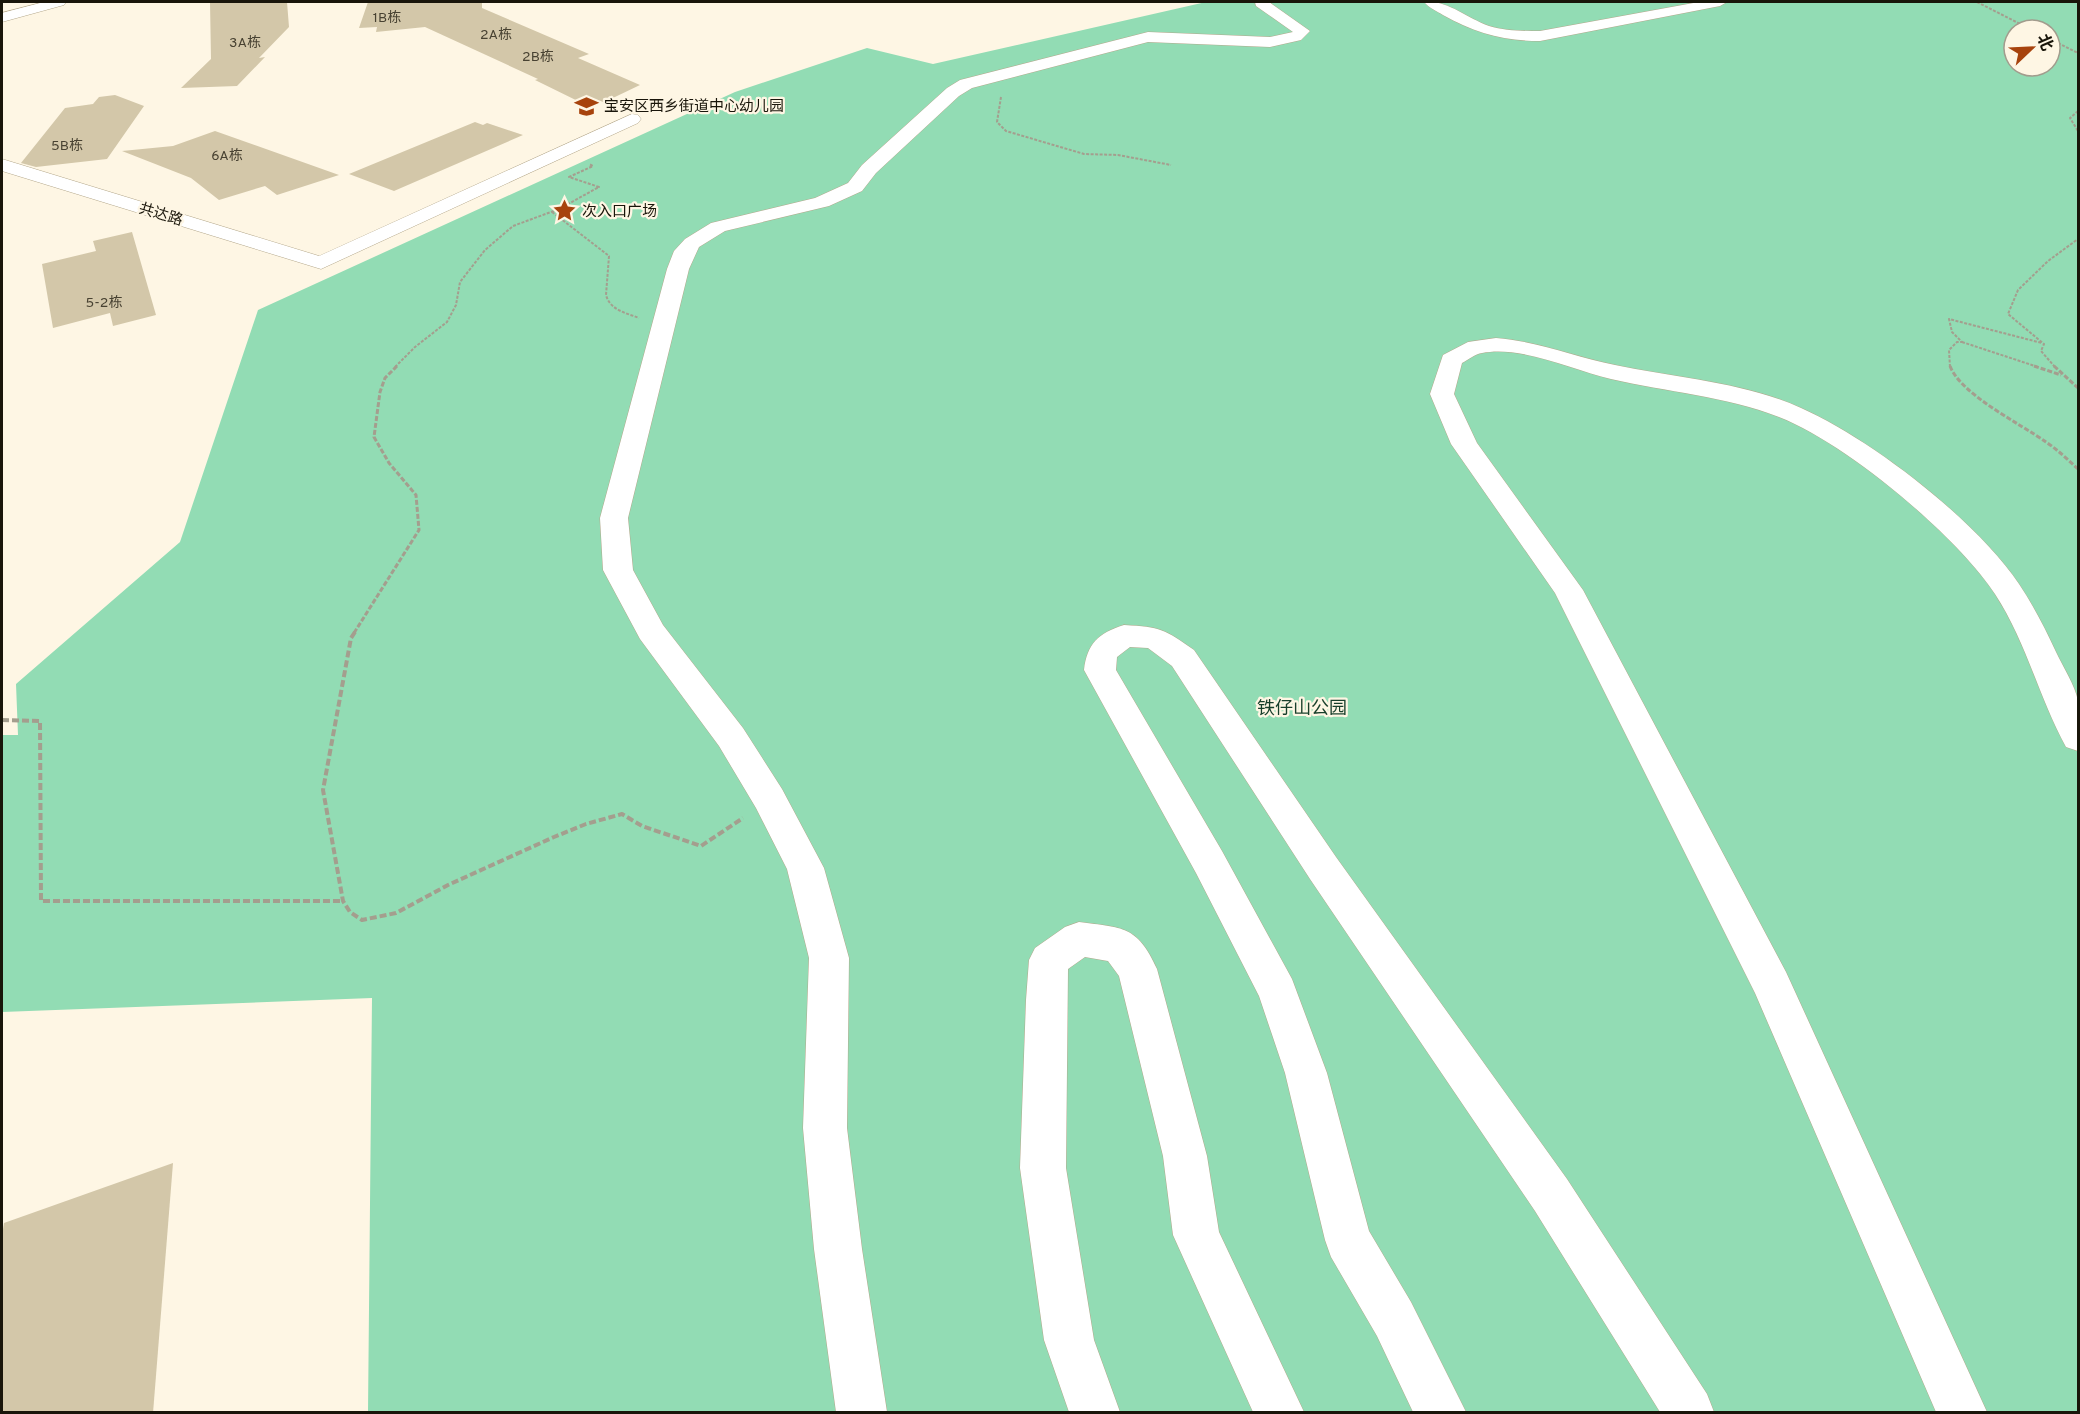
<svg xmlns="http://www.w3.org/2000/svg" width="2080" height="1414" viewBox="0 0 2080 1414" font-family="Overpass,'Noto Sans SC',sans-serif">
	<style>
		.green { fill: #92dcb4; fill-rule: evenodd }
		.building { fill: #d3c7a9 }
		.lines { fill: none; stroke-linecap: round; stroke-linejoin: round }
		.minor-casing { stroke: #b4a88c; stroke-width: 1 }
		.major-casing { stroke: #b4a88c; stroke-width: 1 }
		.path-far2 { stroke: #a49e8e; stroke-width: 2; stroke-dasharray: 3 1.5; stroke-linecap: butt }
		.path-far1 { stroke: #a49e8e; stroke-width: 3; stroke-dasharray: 5 2; stroke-linecap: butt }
		.path { stroke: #a49e8e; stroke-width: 4; stroke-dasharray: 7 3; stroke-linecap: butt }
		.minor { fill: #fff; fill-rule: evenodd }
		.major { fill: #fff; fill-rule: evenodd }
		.labels { text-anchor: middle; stroke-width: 4.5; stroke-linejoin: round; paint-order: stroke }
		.far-number-label { font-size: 14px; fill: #484232 }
		.far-poi-label { font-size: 15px; fill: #19150a; stroke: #fef6e4; text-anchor: start }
		.far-street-label { font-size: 15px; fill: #19150a; stroke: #fef6e4 }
		.park-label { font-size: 18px; fill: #183f2b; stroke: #fef6e4 }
	</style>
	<rect width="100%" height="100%" fill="#fef6e4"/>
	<path class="green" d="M1206 2H2078V1412H368L372 998 2 1012V735H18L16 684 180 542 258 310 735 92 867 48 933 64ZM2014 30H2050V66H2014Z"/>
	<g class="building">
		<path d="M210 2H287L289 27 259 58 265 57 237 86 181 88 211 59Z"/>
		<path d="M368 2H482V8L589 54 578 58 640 85 592 108 535 80 538 79 425 27 376 32 377 27 359 28Z"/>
		<path d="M115 95 144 106 107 159 36 167 21 163 65 108 93 104 99 97Z"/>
		<path d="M475 122 483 125 487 123 523 135 394 191 349 174Z"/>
		<path d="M215 131 339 175 277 195 265 186 219 200 191 178 122 151 173 146Z"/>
		<path d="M132 232 156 315 113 326 110 313 53 328 42 264 96 251 93 241Z"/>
		<path d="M173 1163 153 1413H2V1235L4 1223Z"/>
	</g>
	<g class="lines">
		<defs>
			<g id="minor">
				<path d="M1255 2H1269L1310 31 1301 40 1270 47 1148 42 972 88 959 96 876 173 862 191 829 206 725 231 699 247 689 269 628 518 633 570 663 625 743 728 782 789 824 868 849 958 847 1128 862 1249 887 1412H836L814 1249 803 1128 809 958 787 869 756 808 719 746 640 639 603 570 600 518 667 269 674 251 685 239 711 223 815 198 848 183 862 165 947 88 960 80 1148 32 1270 37 1293 32 1256 6Z"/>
				<path d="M1424 2C1448 0 1466 18 1489 26 1505 31 1523 31 1540 31L1699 2H1727L1720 6 1540 41C1504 41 1475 33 1443 15 1437 11 1429 8 1424 2Z"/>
				<path d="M632 114 638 115 641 119 638 123 321 269 2 171V159L319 256Z"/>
				<path d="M1496 338C1537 341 1575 357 1615 365 1676 378 1744 382 1801 408 1871 439 1976 520 2019 584 2033 605 2045 628 2056 652 2063 667 2075 685 2078 701 2080 715 2080 737 2078 751L2066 747C2039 698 2026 641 1995 594 1956 535 1846 443 1779 417 1725 396 1667 392 1611 379 1573 370 1520 345 1482 353 1475 354 1468 360 1462 363L1454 394 1477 443 1583 590 1786 972 1987 1412H1936L1755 993 1555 593 1451 444 1430 394 1443 355 1468 342Z"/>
				<path d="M1124 625C1161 627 1164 629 1194 650L1336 857 1567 1179 1707 1394 1714 1412H1660L1535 1211 1310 879 1172 666 1148 648 1130 647 1117 657 1116 670 1222 851 1292 979 1327 1073 1369 1231 1411 1302 1466 1412H1413L1377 1336 1331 1257 1325 1240 1285 1073 1259 996 1196 873 1084 670C1087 644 1098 633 1124 625Z"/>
				<path d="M1079 922C1123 928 1137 925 1157 969L1207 1156 1219 1232 1304 1412H1253L1173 1235 1163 1156 1119 976 1108 961 1085 957 1068 969 1066 1168 1094 1340 1120 1412H1069L1044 1340 1020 1168 1026 1000 1029 960 1035 948 1065 927Z"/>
			</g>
			<path id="major" d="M44 2H66L64 5 2 22V13Z"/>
		</defs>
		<use href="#minor" class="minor-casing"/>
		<use href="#major" class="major-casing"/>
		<g class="path-far2">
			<path d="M1977 2 2032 30"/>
			<path d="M2050 39 2078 53"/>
			<path d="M1001 97 997 122 1006 131 1084 154 1118 155 1171 165"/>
			<path d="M2078 111 2070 118 2078 131"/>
			<path d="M552 212 609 256 606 295C610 310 626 313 639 318"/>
			<path d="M1962 342 2038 367"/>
			<path d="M395 367 415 347 447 322 456 305 460 282 485 250 513 226 559 209 599 187 569 177 593 166 589 164"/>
			<path d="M1950 367 1949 350 1957 342H1962L1952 332 1949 319 2042 343"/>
			<path d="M2055 367 2041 351 2044 344 2008 314 2018 290 2048 261 2078 239"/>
		</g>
		<g class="path-far1">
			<path d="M1950 366C1961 395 2021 424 2046 442 2058 450 2068 460 2078 469"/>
			<path d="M2034 366 2061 375"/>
			<path d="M2054 366 2078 388"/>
			<path d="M354 633 419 530 416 495 389 463 374 437 380 392 385 378 397 366"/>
		</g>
		<g class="path">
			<path d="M355 632 351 638 323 790 343 901 350 912 362 920 396 913 448 885 554 837 586 824 622 814 642 826 701 846 743 818"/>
			<path d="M2 720 40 721 41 901H343"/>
		</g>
		<use href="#minor" class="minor"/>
		<use href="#major" class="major"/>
	</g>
	<defs>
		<symbol id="school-bare" viewBox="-9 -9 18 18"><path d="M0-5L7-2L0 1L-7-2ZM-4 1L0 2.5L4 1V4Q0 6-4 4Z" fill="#a7430d" stroke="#fef6e4" stroke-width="2.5" paint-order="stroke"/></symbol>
		<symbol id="sight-bare" viewBox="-9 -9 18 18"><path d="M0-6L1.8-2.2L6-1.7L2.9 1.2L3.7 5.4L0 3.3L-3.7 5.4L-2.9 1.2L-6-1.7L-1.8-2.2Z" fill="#a7430d" stroke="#fef6e4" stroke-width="2.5" paint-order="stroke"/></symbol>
	</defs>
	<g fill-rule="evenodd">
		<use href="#school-bare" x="570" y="90" width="33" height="33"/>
		<use href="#sight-bare" x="548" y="194" width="33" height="33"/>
	</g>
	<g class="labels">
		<g class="far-number-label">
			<text x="387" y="22">1B栋</text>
			<text x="496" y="39">2A栋</text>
			<text x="245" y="47">3A栋</text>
			<text x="538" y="61">2B栋</text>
			<text x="67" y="150">5B栋</text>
			<text x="227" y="160">6A栋</text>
			<text x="104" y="307">5-2栋</text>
		</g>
		<g class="far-poi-label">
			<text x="604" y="111">宝安区西乡街道中心幼儿园</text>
			<text x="582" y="216">次入口广场</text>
		</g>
		<g class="far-street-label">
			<text transform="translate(161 214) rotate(17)" y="5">共达路</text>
		</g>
		<g class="park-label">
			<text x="1302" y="714">铁仔山公园</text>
		</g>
	</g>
	<rect width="2080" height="1414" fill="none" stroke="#19150a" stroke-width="6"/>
	<g transform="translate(2032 48) rotate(67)"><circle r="28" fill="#fef6e4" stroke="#a29c8d" stroke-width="1.5"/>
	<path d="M0-4.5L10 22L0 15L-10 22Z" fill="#a7430d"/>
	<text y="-9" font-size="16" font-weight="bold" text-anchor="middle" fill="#19150a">北</text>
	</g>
</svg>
